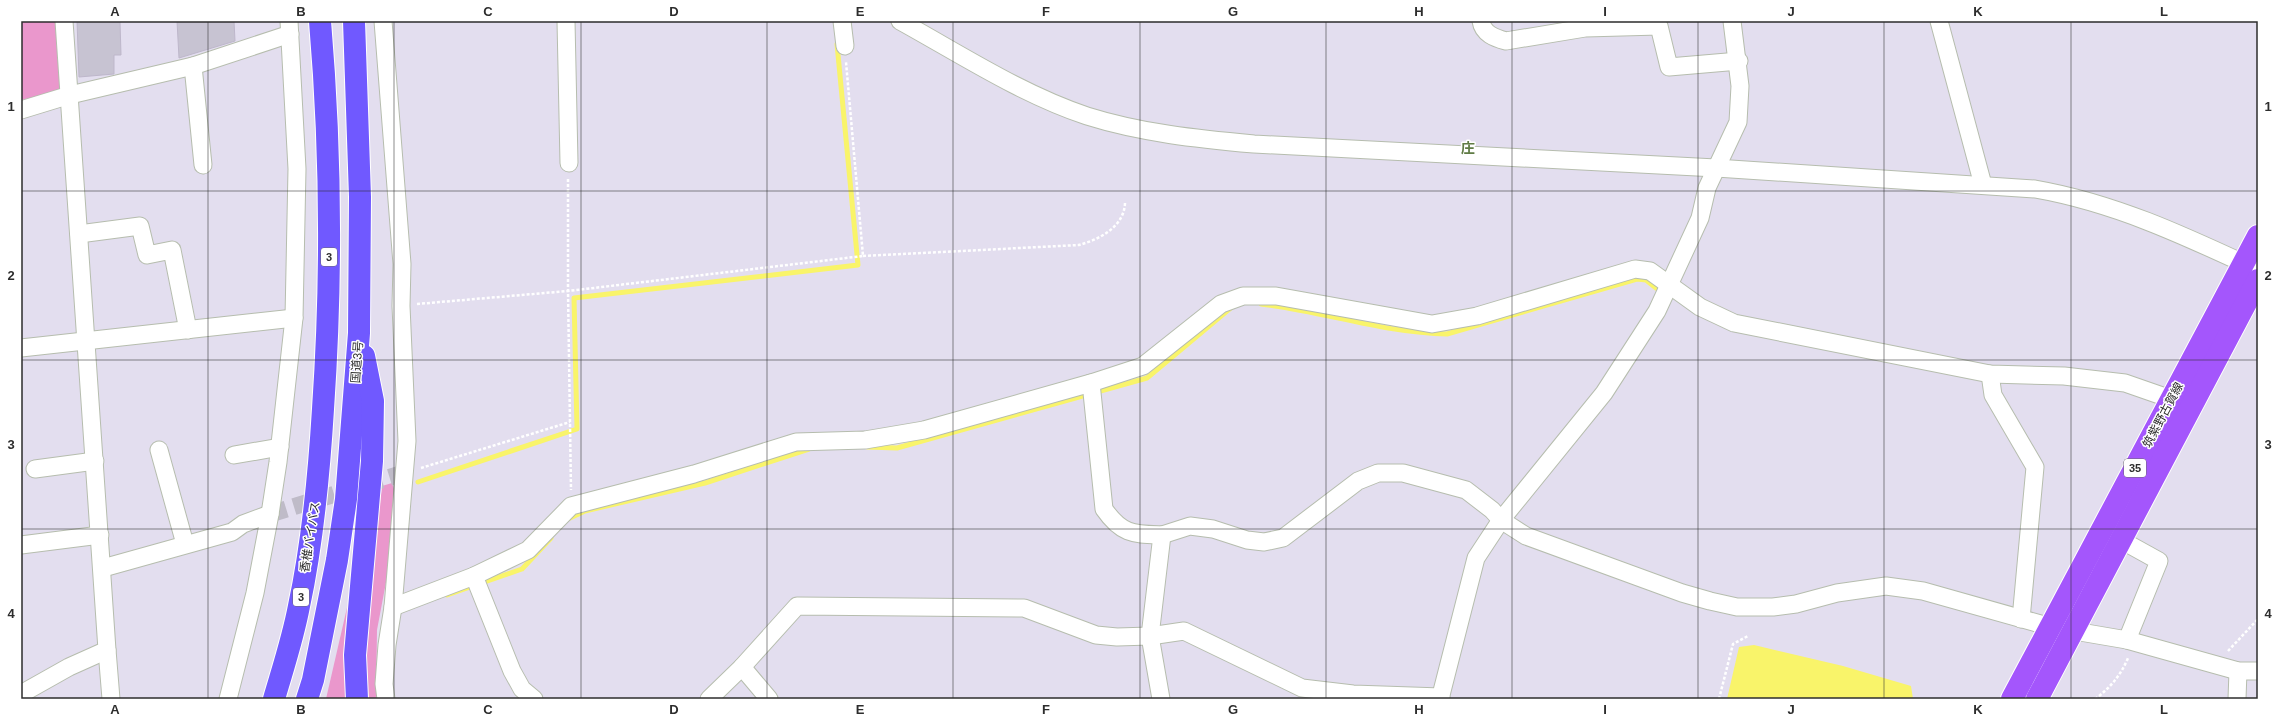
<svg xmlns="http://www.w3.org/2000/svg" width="2279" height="720" viewBox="0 0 2279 720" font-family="Arial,'Noto Sans JP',sans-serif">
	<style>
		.green { fill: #ea97cc }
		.water { fill: #f9f46a }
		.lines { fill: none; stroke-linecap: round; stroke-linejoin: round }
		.stream { stroke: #f9f46a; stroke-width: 5 }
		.building { fill: #c7c3d2; stroke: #beb7cb }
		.minor-tunnel { stroke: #bfbbc8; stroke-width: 17; stroke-dasharray: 17 8; stroke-linecap: butt }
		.minor-casing { stroke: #b6bdae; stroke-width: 19 }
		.major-casing { stroke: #fff; stroke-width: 24 }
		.highway-casing { stroke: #fff; stroke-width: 24 }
		.path { stroke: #fff; stroke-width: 2.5; stroke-dasharray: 3 2; stroke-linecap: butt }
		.minor { stroke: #fff; stroke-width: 17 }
		.major { stroke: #a456fc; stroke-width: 22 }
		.highway { stroke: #7059ff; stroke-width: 22 }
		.grid { fill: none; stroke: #2d2d2d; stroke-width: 1; stroke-opacity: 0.55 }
		.labels { text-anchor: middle; stroke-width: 3; stroke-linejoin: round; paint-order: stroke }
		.shield { fill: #fff; stroke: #6c6c6c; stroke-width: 1 }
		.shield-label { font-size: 11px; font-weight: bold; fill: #2d2d2d }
		.street-label { font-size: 12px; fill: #2d2d2d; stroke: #fff }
		.quarter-label { font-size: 14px; font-weight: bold; fill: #607c45; stroke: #fff }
		.neatline { fill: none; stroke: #2d2d2d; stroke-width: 1.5 }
		.grid-label { font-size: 13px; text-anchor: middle; font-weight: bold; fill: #2d2d2d }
	</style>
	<rect width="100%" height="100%" fill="#e3deef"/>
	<g class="green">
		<path d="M21 21H55L60 91 21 100Z"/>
		<path d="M392 483 397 498 390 561 377 630 376 699H365L364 645 382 486Z"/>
		<path d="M349 599 351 699H326Z"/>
	</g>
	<path class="water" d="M1754 645 1843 666 1911 686 1913 699H1727L1739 647Z"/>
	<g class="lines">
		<g class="stream">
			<path d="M1261 304C1323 311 1383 333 1447 334L1637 279 1646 280 1656 288"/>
			<path d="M867 447 897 448 1147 378 1233 306"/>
			<path d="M418 482 577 429 574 298 858 265 837 44"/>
			<path d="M570 518 585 511 705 483 809 449"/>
			<path d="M447 595 522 569 551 538"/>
		</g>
	</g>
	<g class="building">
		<path d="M77 21 120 22 121 55H114V74L79 77Z"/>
		<path d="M177 21H234L235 41 179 58Z"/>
	</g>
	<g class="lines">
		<path class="minor-tunnel" d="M270 514 404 473"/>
		<defs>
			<g id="minor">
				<path d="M383 21 402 264 401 306 407 441 393 607 387 645 384 684 386 699"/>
				<path d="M566 21 569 163"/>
				<path d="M842 21 845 46"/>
				<path d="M900 21C960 54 1021 94 1087 116 1141 133 1198 139 1254 144L1716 168 2035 189C2115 203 2185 236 2258 270"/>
				<path d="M1481 21C1483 34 1495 38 1506 41L1585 28 1659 26 1669 67 1739 61"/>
				<path d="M1939 21 1983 185"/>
				<path d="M193 66 203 165"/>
				<path d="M21 110 70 95 193 66 290 34"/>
				<path d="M79 234 140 226 147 255 172 250 188 330"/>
				<path d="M21 348 294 318"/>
				<path d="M1990 374 1993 395 2035 467 2021 619"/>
				<path d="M1091 383 1104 509C1122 535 1134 534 1162 535L1150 636 1161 699"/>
				<path d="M159 450 185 544"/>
				<path d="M234 455 280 447"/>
				<path d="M35 469 95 461"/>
				<path d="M1162 535 1190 526 1213 529 1247 540 1264 542 1283 538 1358 481 1378 473H1403L1466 490 1492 510 1501 520 1526 536 1682 593 1710 601 1737 607H1773L1796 604 1837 593 1886 586 1923 591 2051 627 2127 640 2238 671H2258"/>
				<path d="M2121 540 2159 561 2127 640"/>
				<path d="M21 545 100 535"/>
				<path d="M103 568 232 532 243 524 270 514"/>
				<path d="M474 576 512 671 522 689 534 699"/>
				<path d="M393 607 474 576 528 550 571 506 694 474 796 442 865 440 924 430 1091 383 1143 366 1221 304 1243 296H1276L1432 324 1477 316 1635 269 1650 271 1700 307 1734 323 1990 374 2064 376 2125 383 2171 399"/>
				<path d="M107 650 111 699"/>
				<path d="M742 667 797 606 1024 608 1096 635 1117 637 1150 636 1184 631 1302 688 1353 694 1441 697"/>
				<path d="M21 694 69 667 107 650 64 21"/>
				<path d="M228 699 255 593 270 514 278 462 294 318 297 169 289 21"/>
				<path d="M709 699 742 667 769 699"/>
				<path d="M1440 699 1476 558 1501 520 1604 393 1657 311 1700 218 1707 188 1738 122 1740 86 1732 21"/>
				<path d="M2237 699 2238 671"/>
			</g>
			<g id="major">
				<path d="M2012 699 2258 236"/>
				<path d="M2037 699 2258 280"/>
			</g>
			<g id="highway">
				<path d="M274 699C283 668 293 638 299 606 313 541 319 475 323 409 332 279 331 150 320 21"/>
				<path d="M307 699 313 680 337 560 346 499 359 333 360 197 354 21"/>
				<path d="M357 699 355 655 372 461 373 401 364 356"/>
			</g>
		</defs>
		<use href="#minor" class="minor-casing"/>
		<use href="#major" class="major-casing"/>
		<use href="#highway" class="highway-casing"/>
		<g class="path">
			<path d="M568 179V291L571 490"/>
			<path d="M863 256 1079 245C1100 239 1124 227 1125 203"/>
			<path d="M417 304 568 291 863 256 846 62"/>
			<path d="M421 468 570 422"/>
			<path d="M2228 651 2258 619"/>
			<path d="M1719 699 1733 644 1748 636"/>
			<path d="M2095 699C2110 688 2121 675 2128 658"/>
		</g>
		<use href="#minor" class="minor"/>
		<use href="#major" class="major"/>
		<use href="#highway" class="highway"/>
	</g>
	<path class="grid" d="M208 21V699M394 21V699M581 21V699M767 21V699M953 21V699M1140 21V699M1326 21V699M1512 21V699M1698 21V699M1884 21V699M2071 21V699M21 191H2258M21 360H2258M21 529H2258"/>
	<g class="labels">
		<g class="shield">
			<rect x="321" y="248" width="16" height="18" rx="3"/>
			<rect x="2124" y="459" width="22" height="18" rx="3"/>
			<rect x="293" y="588" width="16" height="18" rx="3"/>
		</g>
		<g class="shield-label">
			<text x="329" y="261">3</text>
			<text x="2135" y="472">35</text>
			<text x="301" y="601">3</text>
		</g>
		<g class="street-label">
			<text transform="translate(357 362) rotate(-86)" y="4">国道3号</text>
			<text transform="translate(2163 415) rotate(-62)" y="4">筑紫野古賀線</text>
			<text transform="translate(310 537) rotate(-81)" y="4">香椎バイパス</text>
		</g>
		<g class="quarter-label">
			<text x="1468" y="153">庄</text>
		</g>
	</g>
	<rect width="2279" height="720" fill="none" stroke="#ffffff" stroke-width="44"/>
	<rect x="22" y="22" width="2235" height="676" class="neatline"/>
	<g class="grid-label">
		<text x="115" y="16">A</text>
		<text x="301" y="16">B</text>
		<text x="488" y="16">C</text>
		<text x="674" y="16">D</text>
		<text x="860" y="16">E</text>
		<text x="1046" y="16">F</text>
		<text x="1233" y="16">G</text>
		<text x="1419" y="16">H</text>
		<text x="1605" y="16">I</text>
		<text x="1791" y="16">J</text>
		<text x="1978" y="16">K</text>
		<text x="2164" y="16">L</text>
		<text x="11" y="111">1</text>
		<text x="2268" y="111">1</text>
		<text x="11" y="280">2</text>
		<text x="2268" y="280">2</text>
		<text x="11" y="449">3</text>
		<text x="2268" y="449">3</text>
		<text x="11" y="618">4</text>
		<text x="2268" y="618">4</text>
		<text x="115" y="714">A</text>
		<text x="301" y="714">B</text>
		<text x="488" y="714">C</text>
		<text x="674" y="714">D</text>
		<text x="860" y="714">E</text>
		<text x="1046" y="714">F</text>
		<text x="1233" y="714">G</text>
		<text x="1419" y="714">H</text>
		<text x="1605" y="714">I</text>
		<text x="1791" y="714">J</text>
		<text x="1978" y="714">K</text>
		<text x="2164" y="714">L</text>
	</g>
</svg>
